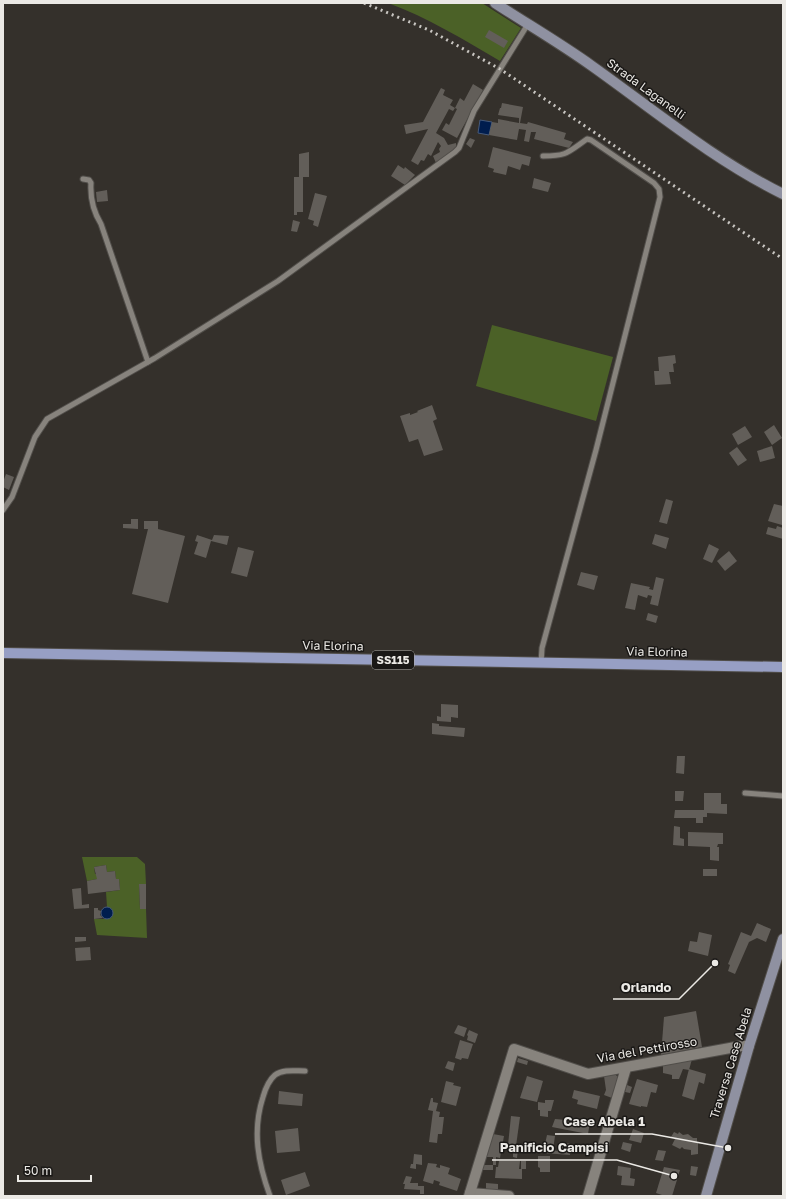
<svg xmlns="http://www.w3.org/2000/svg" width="786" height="1199" viewBox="0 0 786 1199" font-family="'Golos Text',sans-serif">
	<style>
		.green { fill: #4b6127 }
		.water { fill: #001d4e; stroke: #465a7b }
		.building { fill: #625e59 }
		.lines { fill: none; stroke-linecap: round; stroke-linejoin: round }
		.lane-casing { stroke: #514e4a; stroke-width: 7 }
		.street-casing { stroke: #514e4a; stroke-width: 12 }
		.secondary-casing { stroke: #514e4a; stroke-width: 12 }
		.primary-casing { stroke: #514e4a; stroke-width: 12 }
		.lane { stroke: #87837d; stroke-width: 5 }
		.street { stroke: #87837d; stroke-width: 10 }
		.secondary { stroke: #8f91a1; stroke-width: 10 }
		.primary { stroke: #979fc4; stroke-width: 10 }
		.rail { stroke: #c8c5c1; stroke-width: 3; stroke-dasharray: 2 4; stroke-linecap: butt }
		.labels { text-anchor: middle; stroke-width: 3; stroke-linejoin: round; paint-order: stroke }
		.shield { fill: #1a1816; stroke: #acaaa7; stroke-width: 1 }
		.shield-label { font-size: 11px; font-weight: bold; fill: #ebe9e5 }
		.street-label { font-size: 12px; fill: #ebe9e5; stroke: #1a1816 }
		.leader { fill: none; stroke: #ebe9e5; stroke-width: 1.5 }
		.callout-dot { fill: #ebe9e5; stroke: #1a1816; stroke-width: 1.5 }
		.callout-label { font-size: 13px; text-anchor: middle; font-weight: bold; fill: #ebe9e5; stroke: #1a1816; stroke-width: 3; stroke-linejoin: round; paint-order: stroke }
	</style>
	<rect width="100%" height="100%" fill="#34302b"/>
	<g class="green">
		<path d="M388 3H482L521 28 500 61C464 40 427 17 388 3Z"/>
		<path d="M492 325 613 357 596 421 476 386Z"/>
		<path d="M82 857H137L145 864 146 884H139L140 909H146L147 938 97 935 94 919H106L110 908 107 907 106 892 120 890 119 879H116L115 871 107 872 106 865 94 867 95 874H97V879L87 881Z"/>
	</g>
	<g class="water">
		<path d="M480 120 492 122 489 135 478 133Z"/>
		<circle cx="107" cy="913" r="6"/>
	</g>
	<g class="building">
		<path d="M489 30 508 41 504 48 485 37Z"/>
		<path d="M473 84 483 90 457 138 442 130 446 123 449 125 457 109 455 108 460 98 464 101Z"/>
		<path d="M441 88 445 90 443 95 453 100 450 105 455 108 453 111 449 109 436 133 444 138 448 145 456 143V148L436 163 433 156 440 152 439 149 441 146 438 142 431 156 428 154 424 161 421 160 418 165 411 161 428 129 406 134 404 125 423 122Z"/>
		<path d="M502 103 523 107 520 123 527 124 528 122 566 133 564 139 573 142 569 148 534 139 536 132H531L529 142 524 141 526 130 519 129 517 140 489 135 492 122 498 123V119L519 123V118L498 115 500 108H501Z"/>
		<path d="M470 138 475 140 471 148 466 144Z"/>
		<path d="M493 147 531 157 529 166 522 164 520 170 508 166 506 175 493 172 494 169 488 167Z"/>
		<path d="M309 152V177H303V212H297V215H294V177H299V154Z"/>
		<path d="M398 165 404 169 405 167 415 175 405 185 391 176Z"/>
		<path d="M534 178 551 183 548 192 532 188Z"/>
		<path d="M107 190 108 201 97 202 96 192Z"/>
		<path d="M315 193 327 196 318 227 313 225 314 221 308 219Z"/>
		<path d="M293 220 300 222 297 232 291 231Z"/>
		<path d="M675 355 676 363 673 364 674 372H669L671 384 655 385 654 371H659L658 357Z"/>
		<path d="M432 405 437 419 433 421 443 450 424 456 418 439 409 442 400 416 410 413V415L418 412 417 411Z"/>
		<path d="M774 425 782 438 772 445 764 432Z"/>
		<path d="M745 426 752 437 738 445 732 434Z"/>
		<path d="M772 446 775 458 760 462 757 451Z"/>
		<path d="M737 447 747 460 738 466 729 453Z"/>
		<path d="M6 474 14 477 9 490 3 487V482Z"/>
		<path d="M666 499 673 501 667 524 659 522Z"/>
		<path d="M774 504 783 506V520L782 525 768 521Z"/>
		<path d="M131 519H138V529L123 528V524H131Z"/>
		<path d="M144 521H158V529L185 536 168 603 132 594 148 529H144Z"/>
		<path d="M777 526 783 528V539L766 534 768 527 776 529Z"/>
		<path d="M655 534 669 538 666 549 652 544Z"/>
		<path d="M197 535 212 540 214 535 229 536 227 545 211 541 206 558 194 554 198 542 195 541Z"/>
		<path d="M709 544 719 549 712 563 703 559Z"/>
		<path d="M238 547 254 551 247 577 231 573Z"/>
		<path d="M729 551 737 561 725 571 717 561Z"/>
		<path d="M581 572 598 576 594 590 577 585Z"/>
		<path d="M656 577 664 579 658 606 650 604 652 596 648 595 647 598 638 595 635 610 625 608 631 583 650 587 649 589 653 590Z"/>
		<path d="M648 613 658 616 656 623 646 620Z"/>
		<path d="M441 704 458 705V718L451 717V722L437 721V716L441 717Z"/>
		<path d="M432 723 439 724V726L465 728 464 737 432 734Z"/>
		<path d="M677 756H685L684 774 676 773Z"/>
		<path d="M675 791H684L683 801H675Z"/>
		<path d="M704 793H721V804H727V814L707 813V817H703V823H696V818H674L675 810H704Z"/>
		<path d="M674 826 680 827V838L684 839V846L673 845Z"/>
		<path d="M688 832 723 833V844H718L717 847H719V861L710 860V847L688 846Z"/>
		<path d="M106 865 107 872 115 871 116 879H119L120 890 88 894 87 881 97 879 94 867Z"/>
		<rect x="703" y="869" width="14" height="7"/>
		<path d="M139 884H146V909H140Z"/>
		<path d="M81 888 82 905 89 904V908L74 909 72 889Z"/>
		<path d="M94 908H98V910L101 911 100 915 103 918 94 919Z"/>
		<path d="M757 923 771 929 766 942 757 938 749 942 735 974 728 971 730 965 728 964 741 932 751 936Z"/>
		<path d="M699 932 712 935 708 956 688 951 690 941 697 942Z"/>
		<path d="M75 937H86V941L75 942Z"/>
		<path d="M90 947 91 960 76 961 75 948Z"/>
		<path d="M696 1011 702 1047 661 1055 664 1017Z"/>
		<path d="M458 1025 467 1028 464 1037 454 1033Z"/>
		<path d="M469 1030 478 1034 475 1043 467 1040 468 1036 467 1035Z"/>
		<path d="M460 1040 473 1044 468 1059 462 1058 461 1060 455 1058Z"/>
		<path d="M518 1058 528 1061 527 1065 517 1062Z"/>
		<path d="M692 1059 689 1070 683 1069 679 1079H672V1075L663 1073V1065Z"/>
		<path d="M448 1061 455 1063 453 1071 445 1068Z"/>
		<path d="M689 1069 706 1074 704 1084 699 1082 694 1100 682 1096Z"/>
		<path d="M615 1074 618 1077 612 1098 604 1095 606 1090 604 1076Z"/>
		<path d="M527 1076 543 1081 537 1102 520 1098Z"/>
		<path d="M637 1079 658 1085 656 1093 651 1092 647 1107 641 1106V1107L629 1104Z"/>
		<path d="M446 1081 454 1083 453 1085 461 1087 456 1106 441 1102Z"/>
		<path d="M627 1085 632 1087 630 1093 625 1092Z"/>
		<path d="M574 1090 600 1096 597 1109 577 1104 578 1100 572 1098Z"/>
		<path d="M279 1091 303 1094 302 1106 278 1104Z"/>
		<path d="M431 1098H433V1102L438 1103 436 1111 440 1112 439 1117H444L442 1134H438L437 1143 429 1142 433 1111 428 1110Z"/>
		<path d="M545 1100H554L551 1111H548V1117L540 1116V1110H538V1102L545 1103Z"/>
		<path d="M511 1116 520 1117 516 1146 508 1145Z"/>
		<path d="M555 1119 590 1122 588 1134 552 1127Z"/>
		<path d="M298 1128 300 1151 277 1153 275 1131Z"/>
		<path d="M633 1129 644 1133 641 1143 629 1140Z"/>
		<path d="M674 1132 678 1134 679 1132 683 1135 688 1134 693 1138H697V1143H698V1154L691 1155V1150L684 1149 682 1147 680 1149 672 1145 675 1139 671 1137Z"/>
		<path d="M493 1134 504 1136 500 1158 496 1157V1165H493V1157H486Z"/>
		<path d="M547 1135 555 1136 553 1150 557 1151 559 1142 571 1144 570 1155 543 1153Z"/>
		<path d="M623 1142 632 1144 630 1152 621 1149Z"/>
		<path d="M513 1148H518L517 1158 513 1157Z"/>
		<path d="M658 1150 666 1151 663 1161 655 1160Z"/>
		<path d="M414 1154 422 1155V1165L416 1164V1169L410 1168 411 1164H413Z"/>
		<path d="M538 1156H550V1172H540V1168L538 1167Z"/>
		<path d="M499 1161H520L519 1169H521V1161H526V1169H522V1179L495 1178 496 1167H498Z"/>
		<path d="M428 1163 437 1164 436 1167 440 1168V1165L450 1168 448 1174 461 1179 457 1191 439 1185 440 1182 434 1180 433 1184 423 1181Z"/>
		<path d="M484 1165H493V1170H482Z"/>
		<path d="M618 1166 631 1168 630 1178 635 1179 634 1186 621 1185 622 1176 617 1175Z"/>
		<path d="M691 1166 698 1167 696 1176 690 1175Z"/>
		<path d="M664 1167 680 1170 672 1196H665L656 1193Z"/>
		<path d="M305 1172 310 1186 286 1195 281 1180Z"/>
		<path d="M406 1176 412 1177 410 1183H418V1186H424V1194H420V1190L404 1189 405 1184H403Z"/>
		<path d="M486 1183 498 1184V1191L486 1190Z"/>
	</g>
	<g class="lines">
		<defs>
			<g id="lane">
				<path d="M83 179 89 180 91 183C90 199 93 211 101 224L148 362"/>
				<path d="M3 510 12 497 35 437 47 419 155 358 278 281 455 152 459 148 474 111 528 24"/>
				<path d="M541 663 542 648 596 450 660 197 659 189 654 183 591 140 587 139C567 153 567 156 543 156"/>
				<path d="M745 793 783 796"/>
				<path d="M270 1196C258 1163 252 1131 263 1097 265 1090 269 1080 275 1075 283 1069 295 1071 305 1071"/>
			</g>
			<g id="street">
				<path d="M470 1193 509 1196"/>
				<path d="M469 1196 514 1049 588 1074 741 1046H749"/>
				<path d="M588 1196 626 1068"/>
			</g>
			<g id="secondary">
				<path d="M495 3C527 24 560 43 592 66 654 110 714 160 783 194"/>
				<path d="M706 1196 749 1046 783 939"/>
			</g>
			<path id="primary" d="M3 653 783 667"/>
		</defs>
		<use href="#lane" class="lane-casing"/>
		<use href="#street" class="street-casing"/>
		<use href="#secondary" class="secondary-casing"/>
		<use href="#primary" class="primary-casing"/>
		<use href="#lane" class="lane"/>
		<use href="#street" class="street"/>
		<use href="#secondary" class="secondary"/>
		<use href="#primary" class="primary"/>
		<path class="rail" d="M364 3 429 30 500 69 783 259"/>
	</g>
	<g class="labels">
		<rect class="shield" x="372" y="651" width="42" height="18" rx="3"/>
		<g class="shield-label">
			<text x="393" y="664">SS115</text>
		</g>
		<g class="street-label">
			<text transform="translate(646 89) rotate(36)" y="4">Strada Laganelli</text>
			<text transform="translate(333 646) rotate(1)" y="4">Via Elorina</text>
			<text transform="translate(657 652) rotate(1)" y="4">Via Elorina</text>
			<text transform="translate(647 1050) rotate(-10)" y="4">Via del Pettirosso</text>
			<text transform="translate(731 1063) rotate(-73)" y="4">Traversa Case Abela</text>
		</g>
	</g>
	<path class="leader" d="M715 963L679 999H613M728 1148L652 1134H555M674 1176L617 1160H492"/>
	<g class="callout-dot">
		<circle cx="715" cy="963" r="4"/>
		<circle cx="728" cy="1148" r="4"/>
		<circle cx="674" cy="1176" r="4"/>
	</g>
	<g class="callout-label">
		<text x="646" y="992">Orlando</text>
		<text x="604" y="1126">Case Abela 1</text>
		<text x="554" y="1152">Panificio Campisi</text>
	</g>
	<rect width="786" height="1199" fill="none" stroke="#ebe9e5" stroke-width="8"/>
	<path d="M18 1175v6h73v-6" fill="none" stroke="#ebe9e5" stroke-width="2"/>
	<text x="24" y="1175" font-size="12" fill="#ebe9e5" stroke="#1a1816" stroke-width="3" paint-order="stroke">50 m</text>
</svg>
